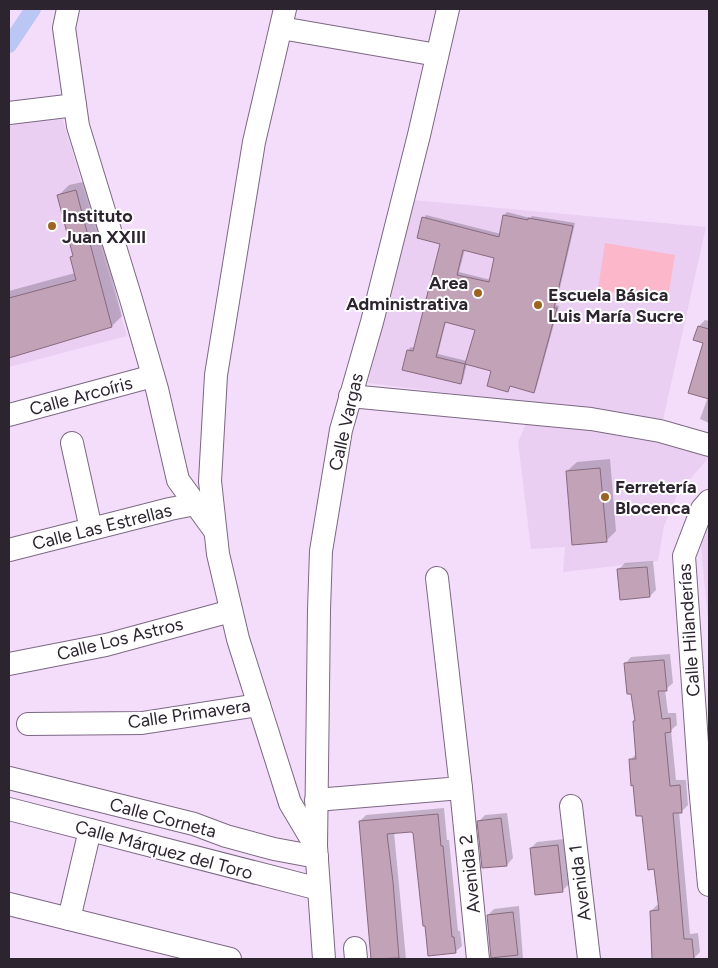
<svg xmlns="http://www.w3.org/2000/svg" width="718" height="968" viewBox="0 0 718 968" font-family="Figtree,sans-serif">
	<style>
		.built { fill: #eacff3 }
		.green { fill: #fcb7ca }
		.shadow { fill: #0003; fill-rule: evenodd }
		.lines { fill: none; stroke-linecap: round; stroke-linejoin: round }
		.canal { stroke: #bcc6f4; stroke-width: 16 }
		.building { fill: #c2a2b7; stroke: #886a7e; fill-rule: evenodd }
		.minor-casing { stroke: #7c6883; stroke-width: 24 }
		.minor { stroke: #fff; stroke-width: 22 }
		.poi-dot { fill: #9d6421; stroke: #fff; stroke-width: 2 }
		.labels { text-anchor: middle; stroke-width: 4; stroke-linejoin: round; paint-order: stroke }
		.poi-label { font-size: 18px; font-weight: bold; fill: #2c242f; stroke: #fff; text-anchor: start }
		.street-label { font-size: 18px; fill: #2c242f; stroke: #fff }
	</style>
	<rect width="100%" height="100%" fill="#f4ddfb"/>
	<g class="built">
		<path d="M60 110 127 336 9 367V116Z"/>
		<path d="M414 200 706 227 663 420 368 383Z"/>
		<path d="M527 422 597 426 709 457 678 493 664 526 658 561 563 572 565 547 531 549 518 442Z"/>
		<path d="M709 526V631L700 536Z"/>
	</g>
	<path class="green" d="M605 243 675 255 667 303 598 289Z"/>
	<g class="shadow">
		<path d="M87 181 122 316 112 326 9 357V291L75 273 71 258 74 255 59 195 69 185Z"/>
		<path d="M507 212 530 218 532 216 575 223 556 305 559 306 536 389 534 392 511 386 508 390 492 370 467 363 463 380 461 382 408 350 411 347 415 348 441 243 424 218 426 215 501 234 504 215ZM465 249 496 257 491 280 459 272ZM446 321 476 329 467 361 438 354Z"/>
		<path d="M705 320 709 321V423L700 419 708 397 704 342 695 339 699 326Z"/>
		<path d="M610 459 616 531 607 540 567 471 577 462Z"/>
		<path d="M653 561 656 590 650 596 618 570 625 563Z"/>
		<path d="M670 654 673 683 665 690 668 713H676L677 725 671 730 676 780H686L688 805 682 811H679L690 934 698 933 700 952 695 957V959H654L651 911 657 905H660L655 868 630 760 637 753 634 721 636 720 632 692 625 664 631 657Z"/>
		<path d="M444 808 447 840H449L458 931H460L462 946 455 952 414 832 412 830 394 832 406 959H374L360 821 366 815Z"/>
		<path d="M507 813 513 858 507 865 483 867 479 821 485 815Z"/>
		<path d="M564 839 569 884 562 891 531 848 537 842Z"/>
		<path d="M519 906 523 959H492L488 915 494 909Z"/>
	</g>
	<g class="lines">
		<path class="canal" d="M9 45 33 9"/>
	</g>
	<g class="building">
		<path d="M76 190 112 327 9 358V298L76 280 70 257 73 256 57 195Z"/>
		<path d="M503 215 528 220V218L573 226 554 308H557L534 393 510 386 508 392 487 386 491 371 465 364 461 384 402 370 407 350 413 351 440 244 417 238 422 217 499 237ZM463 250 494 258 489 282 457 275ZM445 322 475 330 465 364 436 357Z"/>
		<path d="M698 326 709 329V399L688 393 703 343 693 340Z"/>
		<path d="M600 468 607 542 572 545 566 471Z"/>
		<path d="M647 567 650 597 620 600 617 569Z"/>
		<path d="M664 660 667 691H658L662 719 670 718 671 732 665 733 670 786 680 785 682 813H673L684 939H692L694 959H652L650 911 659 910 654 869 648 870 642 816H636L633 785 631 786 629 759H636L633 721H635L631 694H627L624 663Z"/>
		<path d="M438 814 441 846H443L452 937H454L456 953 428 956 425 926H423L413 833 411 832 387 834 393 882 399 958 371 959 359 821Z"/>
		<path d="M501 818 507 866 482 868 477 821Z"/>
		<path d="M558 845 563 892 535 895 530 848Z"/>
		<path d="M513 912 518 955 491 958 487 915Z"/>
	</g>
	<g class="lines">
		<defs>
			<g id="minor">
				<path d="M68 9 64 28 78 126 131 299 157 389 178 480 215 531"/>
				<path d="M285 9 254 142 216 375 210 481 218 554 238 639 290 803 315 845"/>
				<path d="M281 28 437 55"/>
				<path d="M9 113 75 105"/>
				<path d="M350 396 591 419 660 431 709 445"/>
				<path d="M9 415 153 376"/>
				<path d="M72 443 91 529"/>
				<path d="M709 501 702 509 684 556 700 786 709 885"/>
				<path d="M9 550 170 509 195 504"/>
				<path d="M9 664 106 645 231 611"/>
				<path d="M28 724 142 723 259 705"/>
				<path d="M9 778 194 824 226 836 274 849 317 857"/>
				<path d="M461 788 478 959"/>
				<path d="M316 800 461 788 437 578"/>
				<path d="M571 806 589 959"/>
				<path d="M9 809 319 889"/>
				<path d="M9 904 230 959"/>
				<path d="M69 919 90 830"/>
				<path d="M355 948 356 959"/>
				<path d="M324 959 316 846 319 610 321 551 341 430 372 322 419 135 448 9"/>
			</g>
		</defs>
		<use href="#minor" class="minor-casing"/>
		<use href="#minor" class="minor"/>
	</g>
	<g class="poi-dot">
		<circle cx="52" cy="226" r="5"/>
		<circle cx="478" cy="293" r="5"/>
		<circle cx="538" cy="305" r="5"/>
		<circle cx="605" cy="497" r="5"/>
	</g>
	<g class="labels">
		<g class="poi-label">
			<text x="62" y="222">Instituto<tspan x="62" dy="21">Juan XXIII</tspan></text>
			<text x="468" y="289" text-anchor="end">Area<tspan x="468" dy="21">Administrativa</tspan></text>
			<text x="548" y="301">Escuela Básica<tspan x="548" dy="21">Luis María Sucre</tspan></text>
			<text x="615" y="493">Ferretería<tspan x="615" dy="21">Blocenca</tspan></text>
		</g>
		<g class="street-label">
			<text transform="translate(81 396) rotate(-15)" y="6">Calle Arcoíris</text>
			<text transform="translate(346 422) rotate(-77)" y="6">Calle Vargas</text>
			<text transform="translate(102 527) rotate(-14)" y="6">Calle Las Estrellas</text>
			<text transform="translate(689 630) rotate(-94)" y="6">Calle Hilanderías</text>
			<text transform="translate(120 639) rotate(-14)" y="6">Calle Los Astros</text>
			<text transform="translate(189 714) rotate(-8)" y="6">Calle Primavera</text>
			<text transform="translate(163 818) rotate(15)" y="6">Calle Corneta</text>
			<text transform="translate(164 850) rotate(15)" y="6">Calle Márquez del Toro</text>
			<text transform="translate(470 874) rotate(-96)" y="6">Avenida 2</text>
			<text transform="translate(580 883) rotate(-97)" y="6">Avenida 1</text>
		</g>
	</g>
	<rect width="718" height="968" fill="none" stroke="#2c242f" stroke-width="20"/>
</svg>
